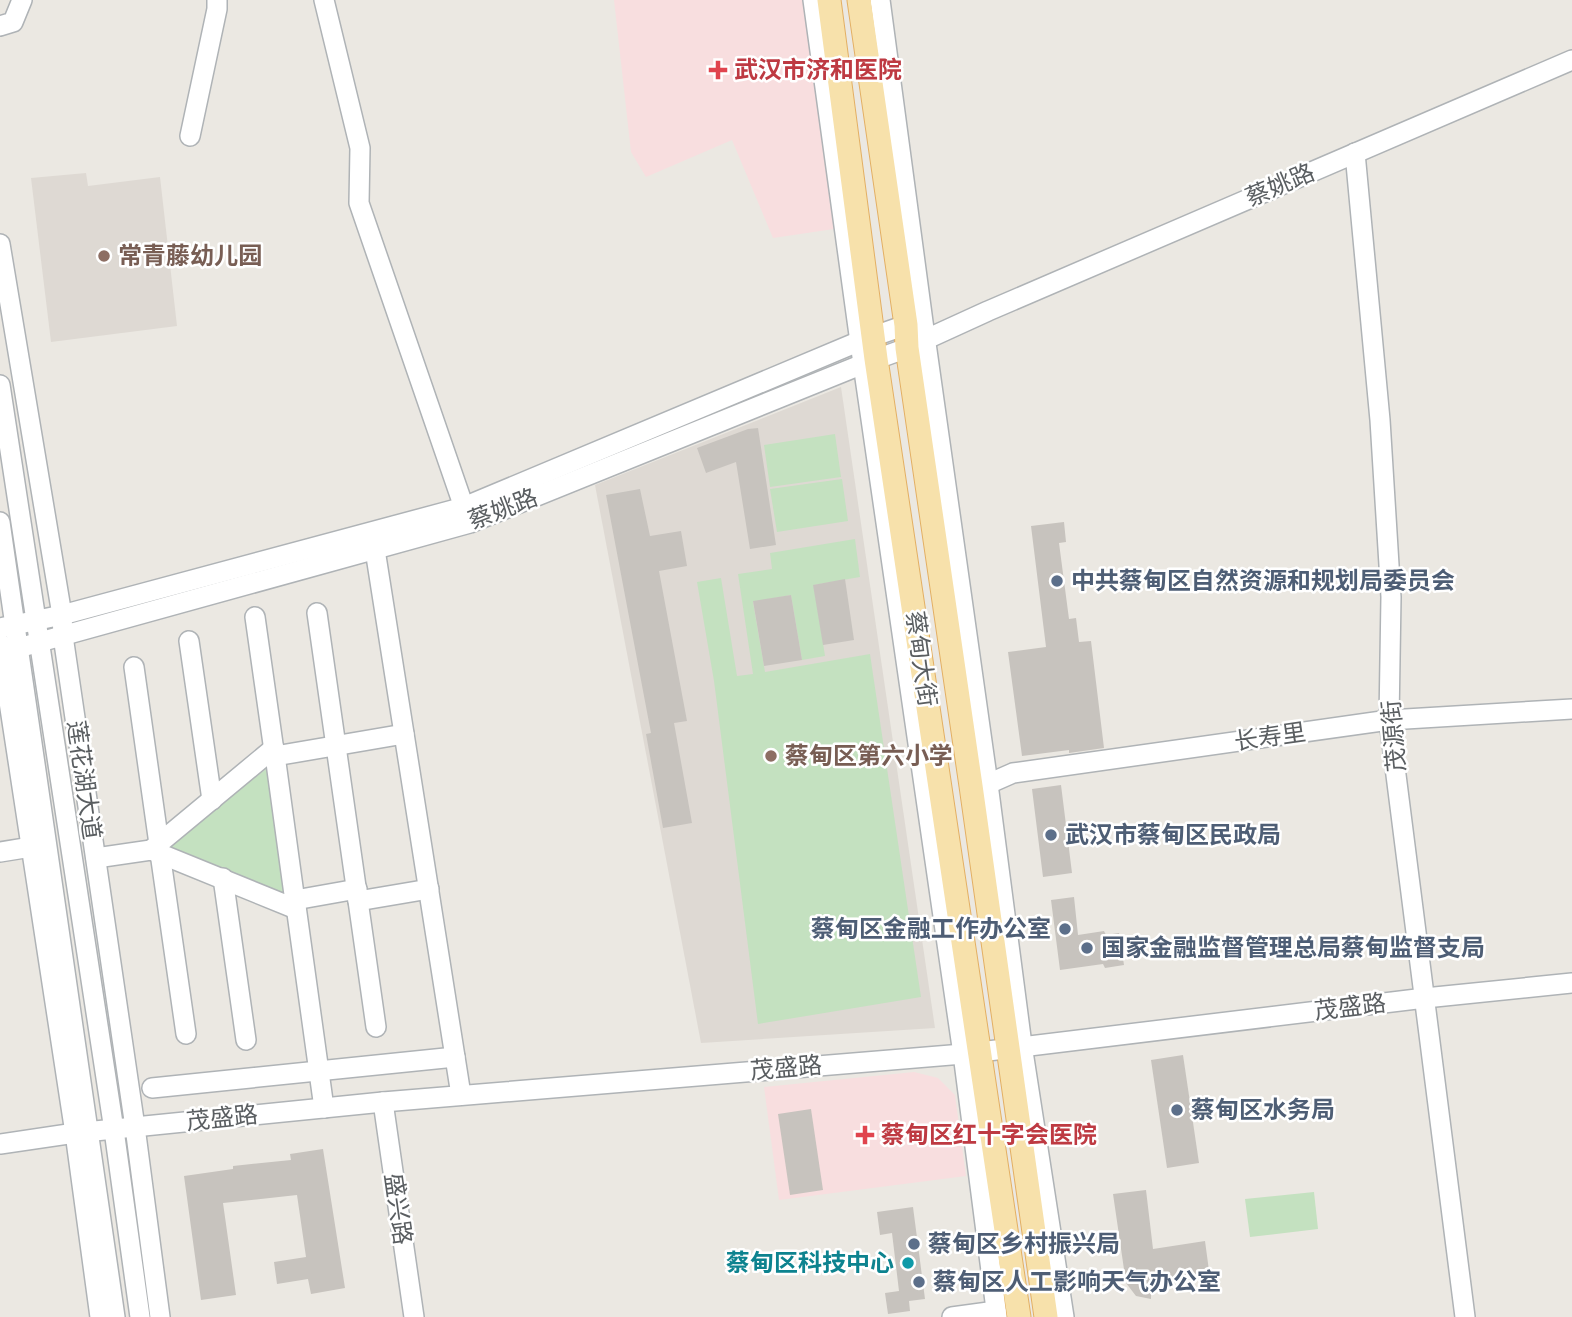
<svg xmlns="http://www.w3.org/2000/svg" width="1572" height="1317" viewBox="0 0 1572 1317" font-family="'IBM Plex Sans','Noto Sans SC',sans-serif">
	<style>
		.education { fill: #ded9d3 }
		.medical { fill: #f8dedf }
		.green { fill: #c4e1c0 }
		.building { fill: #c7c3be }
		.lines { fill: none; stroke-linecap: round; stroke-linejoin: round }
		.minor-casing { stroke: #afb3b6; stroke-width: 22 }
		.major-casing { stroke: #e3af63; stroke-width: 25 }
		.minor { stroke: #fff; stroke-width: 19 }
		.major { stroke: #f7e1ab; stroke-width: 23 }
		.health-dot { fill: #e0444e; stroke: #fff; stroke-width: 2.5 }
		.education-dot { fill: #8d6e63; stroke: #fff; stroke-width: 2.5 }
		.service-dot { fill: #5c6f8a; stroke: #fff; stroke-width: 2.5 }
		.culture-dot { fill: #0f9aa8; stroke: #fff; stroke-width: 2.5 }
		.labels { text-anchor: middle; stroke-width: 5; stroke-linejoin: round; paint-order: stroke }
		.health-label { font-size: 24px; font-weight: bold; fill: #be3a42; stroke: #fff; text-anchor: start }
		.street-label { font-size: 24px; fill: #5a5e61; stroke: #fff }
		.education-label { font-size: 24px; font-weight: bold; fill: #785e54; stroke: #fff; text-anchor: start }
		.service-label { font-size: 24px; font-weight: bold; fill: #4e5e75; stroke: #fff; text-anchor: start }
		.culture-label { font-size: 24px; font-weight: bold; fill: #0d838f; stroke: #fff; text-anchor: end }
	</style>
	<rect width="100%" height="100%" fill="#ebe8e2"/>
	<g class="education">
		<path d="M86 173 88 186 160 177 177 326 51 342 31 178Z"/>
		<path d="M841 387 935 1028 701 1043 595 485Z"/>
	</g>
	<g class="medical">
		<path d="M614 0H804L834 229 773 238 732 140 646 177 631 152Z"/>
		<path d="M914 1072 938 1078 955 1095 966 1176 779 1200 764 1087Z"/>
	</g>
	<g class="green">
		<path d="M835 434 841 477 770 487 764 445Z"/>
		<path d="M842 479 848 521 777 532 770 489Z"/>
		<path d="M855 539 860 577 814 585 825 656 802 660 791 595 753 602 765 672 870 654 921 997 758 1024 714 681 697 582 721 578 737 676 753 674 738 574 772 569 770 553Z"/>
		<path d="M270 766 288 896 163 848Z"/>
		<path d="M1314 1192 1318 1229 1250 1237 1245 1199Z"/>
	</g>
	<g class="building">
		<path d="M758 428 776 545 750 549 736 462 706 473 697 448 748 429Z"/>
		<path d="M640 489 650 536 681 531 687 566 659 571 687 721 674 723 692 823 663 828 646 734 651 733 606 495Z"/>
		<path d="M1064 522 1066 542 1059 543 1069 619 1076 618 1079 642 1091 641 1104 748 1069 753V750L1022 756 1008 652 1046 647 1031 526Z"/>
		<path d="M845 579 854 640 823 645 813 585Z"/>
		<path d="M791 595 802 660 764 666 753 601Z"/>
		<path d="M1061 785 1072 873 1043 877 1032 789Z"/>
		<path d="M1074 897 1078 935 1104 931 1106 935 1119 933 1124 965 1105 968 1103 964 1060 970 1051 900Z"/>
		<path d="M1183 1055 1199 1163 1167 1168 1151 1060Z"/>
		<path d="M811 1109 823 1190 790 1195 778 1114Z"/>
		<path d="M323 1149 345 1288 311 1294 308 1279 277 1284 274 1262 306 1257 297 1195 223 1203 236 1295 201 1300 184 1176 233 1169V1166L291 1160 290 1154Z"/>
		<path d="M1146 1190 1153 1249 1205 1241 1210 1278 1151 1286V1299L1136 1296 1126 1283 1113 1194Z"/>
		<path d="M913 1207 925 1299 909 1301 910 1311 888 1314 885 1293 899 1291 892 1233 880 1235 877 1212Z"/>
	</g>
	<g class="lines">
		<defs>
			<g id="minor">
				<path d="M324 0 360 148 359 203 468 519"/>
				<path d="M813 0 863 364 963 1054 997 1317"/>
				<path d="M880 0 923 322 988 784 1022 1045 1064 1317"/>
				<path d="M0 26 13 22 22 0"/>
				<path d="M190 136 217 9V0"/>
				<path d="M1355 153 1380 420 1391 597 1389 720 1465 1317"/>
				<path d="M0 244 62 615 63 636 135 1127 160 1317"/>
				<path d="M0 385 114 1130 140 1317"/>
				<path d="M0 522 115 1317"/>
				<path d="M373 537 461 1095"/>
				<path d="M317 613 376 1027"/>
				<path d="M255 617 275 758"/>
				<path d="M0 628 62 615 464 507 860 341 906 325 918 322"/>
				<path d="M189 641 212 800"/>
				<path d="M0 643 75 1133 100 1317"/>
				<path d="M0 653 470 523 863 364 907 348 988 311 1572 60"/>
				<path d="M134 667 159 844 151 850 160 853 186 1034"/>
				<path d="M275 756 404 734"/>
				<path d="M977 785 988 784 1013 773 1389 720 1572 709"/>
				<path d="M0 852 31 847"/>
				<path d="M96 858 151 850 274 748 296 909 151 850"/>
				<path d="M223 878 246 1040"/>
				<path d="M295 899 324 1108"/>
				<path d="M295 900 357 889 358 901 429 889"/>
				<path d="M152 1088 455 1057"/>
				<path d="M383 1102 414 1317"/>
				<path d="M0 1144 75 1133 383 1102 963 1054 1425 998 1572 983"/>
				<path d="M952 1317 996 1311"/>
			</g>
			<g id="major">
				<path d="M829 0 876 359 1019 1317"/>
				<path d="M859 0 906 325 907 348 971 786 1046 1317"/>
			</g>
		</defs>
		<use href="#minor" class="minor-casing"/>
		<use href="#major" class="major-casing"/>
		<use href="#minor" class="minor"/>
		<use href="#major" class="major"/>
	</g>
	<g class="health-dot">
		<path d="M714.5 59.5h7v7h7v7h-7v7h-7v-7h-7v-7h7z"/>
		<path d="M861.5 1124.5h7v7h7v7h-7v7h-7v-7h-7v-7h7z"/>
	</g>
	<g class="education-dot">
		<circle cx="104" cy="256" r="7"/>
		<circle cx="771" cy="756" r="7"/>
	</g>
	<g class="service-dot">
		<circle cx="1057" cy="581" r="7"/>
		<circle cx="1051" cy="835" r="7"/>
		<circle cx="1065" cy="929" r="7"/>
		<circle cx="1087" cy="948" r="7"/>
		<circle cx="1177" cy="1110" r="7"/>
		<circle cx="914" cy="1244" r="7"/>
		<circle cx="919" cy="1282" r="7"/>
	</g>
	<circle class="culture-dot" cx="908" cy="1263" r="7"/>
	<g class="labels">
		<g class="health-label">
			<text x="734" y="78">武汉市济和医院</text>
			<text x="881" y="1143">蔡甸区红十字会医院</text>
		</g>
		<g class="street-label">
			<text transform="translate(1280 185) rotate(-23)" y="8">蔡姚路</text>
			<text transform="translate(503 509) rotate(-21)" y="8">蔡姚路</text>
			<text transform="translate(921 659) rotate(82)" y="8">蔡甸大街</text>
			<text transform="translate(1394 736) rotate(-95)" y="8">茂源街</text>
			<text transform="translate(1270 737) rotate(-8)" y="8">长寿里</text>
			<text transform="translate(84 780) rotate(82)" y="8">莲花湖大道</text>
			<text transform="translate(1350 1007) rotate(-7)" y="8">茂盛路</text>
			<text transform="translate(786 1068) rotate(-5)" y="8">茂盛路</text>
			<text transform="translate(222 1118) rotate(-6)" y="8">茂盛路</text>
			<text transform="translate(398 1209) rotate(82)" y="8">盛兴路</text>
		</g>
		<g class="education-label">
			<text x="118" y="264">常青藤幼儿园</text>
			<text x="785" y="764">蔡甸区第六小学</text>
		</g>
		<g class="service-label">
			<text x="1071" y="589">中共蔡甸区自然资源和规划局委员会</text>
			<text x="1065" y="843">武汉市蔡甸区民政局</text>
			<text x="1051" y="937" text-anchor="end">蔡甸区金融工作办公室</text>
			<text x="1101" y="956">国家金融监督管理总局蔡甸监督支局</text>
			<text x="1191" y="1118">蔡甸区水务局</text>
			<text x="928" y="1252">蔡甸区乡村振兴局</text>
			<text x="933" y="1290">蔡甸区人工影响天气办公室</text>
		</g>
		<g class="culture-label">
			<text x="894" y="1271">蔡甸区科技中心</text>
		</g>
	</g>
</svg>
